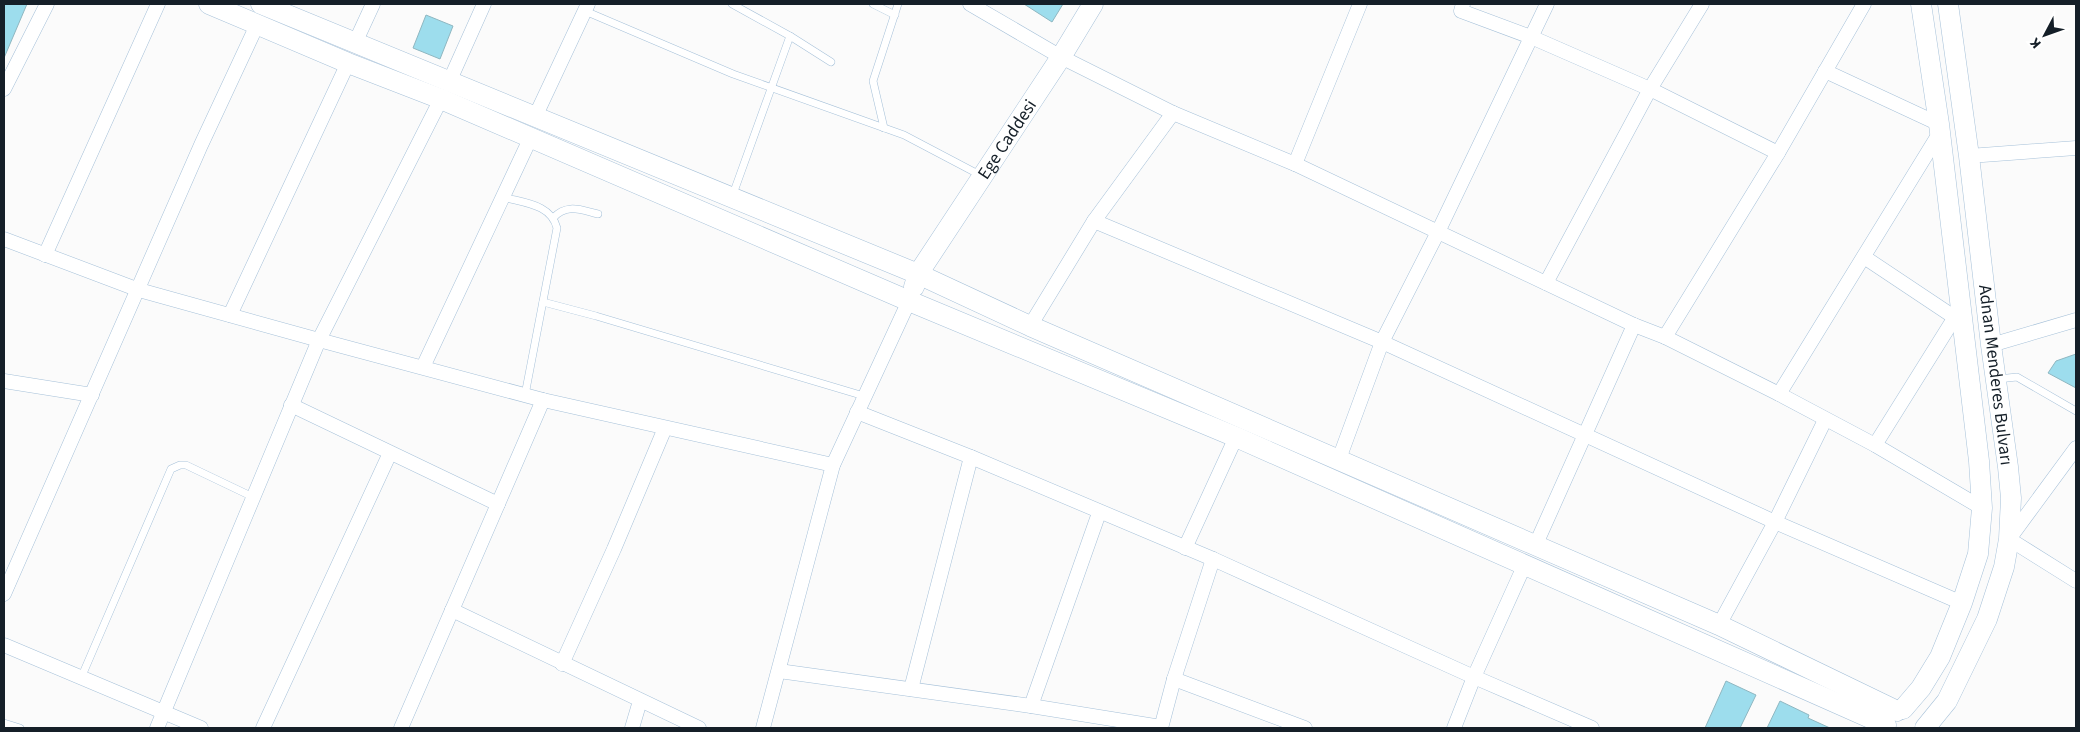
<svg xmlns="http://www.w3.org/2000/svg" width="2080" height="732" viewBox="0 0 2080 732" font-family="'Source Sans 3',sans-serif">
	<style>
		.building { fill: #9ddded; stroke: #8fb7c1 }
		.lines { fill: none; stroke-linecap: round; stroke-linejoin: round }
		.lane-casing { stroke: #a6c1d9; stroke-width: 8 }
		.street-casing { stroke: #a6c1d9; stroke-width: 15 }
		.secondary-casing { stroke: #a6c1d9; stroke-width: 21 }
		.lane { stroke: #fff; stroke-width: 7 }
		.street { stroke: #fff; stroke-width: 14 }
		.secondary { stroke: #fff; stroke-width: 20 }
		.labels { text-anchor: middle; stroke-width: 4.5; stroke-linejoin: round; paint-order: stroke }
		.street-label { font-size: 18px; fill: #151f28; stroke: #fff }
	</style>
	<rect width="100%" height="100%" fill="#fbfbfb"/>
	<g class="building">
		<path d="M4 4H27L4 58Z"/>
		<path d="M1024 4H1063L1052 22Z"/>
		<path d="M426 15 453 26 440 59 413 48Z"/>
		<path d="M2076 354V388L2048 373 2056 361Z"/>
		<path d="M1726 681 1756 695 1740 728H1705Z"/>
		<path d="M1780 701 1809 715 1808 718 1830 728H1767Z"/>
	</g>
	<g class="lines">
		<defs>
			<g id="lane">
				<path d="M732 4 790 36 831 62"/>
				<path d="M873 4 895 15"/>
				<path d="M585 11 733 74 904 135 980 175"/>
				<path d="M884 128 873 81 898 4"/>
				<path d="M503 197C524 203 551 204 557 228L525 395"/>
				<path d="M732 197 790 36"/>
				<path d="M553 218C567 203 581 210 598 214"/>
				<path d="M543 302 596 316 864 396"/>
				<path d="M1998 379 2017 377 2076 411"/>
				<path d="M81 678 171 469 180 465H186L253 497"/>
				<path d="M4 723 20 728"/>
			</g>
			<g id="street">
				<path d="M970 4 1061 57 1173 113 1295 164 1634 325 1665 337 1779 394 1875 445 1982 508"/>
				<path d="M1463 4 1461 11 1531 37 1650 89 1778 153"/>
				<path d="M355 43 373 4"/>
				<path d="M1825 71 1939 124"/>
				<path d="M450 80 484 4"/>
				<path d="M4 89 47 4"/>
				<path d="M535 117 588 4"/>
				<path d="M1969 156 2076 148"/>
				<path d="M1295 164 1360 4"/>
				<path d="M1094 221 1382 342 1775 522 1962 603"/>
				<path d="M4 239 139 290 319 340 543 400 833 465"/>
				<path d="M45 255 158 4"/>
				<path d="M1864 257 1954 317"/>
				<path d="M1546 283 1650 89 1702 4"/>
				<path d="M230 315 348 63"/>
				<path d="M1030 326 1094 221 1173 113"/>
				<path d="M1665 337 1778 153 1864 4"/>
				<path d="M1991 345 2076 320"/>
				<path d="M423 367 531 137"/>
				<path d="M4 381 92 395"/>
				<path d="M1779 394 1939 134"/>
				<path d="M291 405 498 504"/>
				<path d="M857 412 971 457 1213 559 1474 677 1592 728"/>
				<path d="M1875 445 1960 309"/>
				<path d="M2076 448 2009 539 2076 581"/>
				<path d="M1339 459 1382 342 1438 232 1547 4"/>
				<path d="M1536 544 1634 325"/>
				<path d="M1185 548 1236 437"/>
				<path d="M4 594 201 145 257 25"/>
				<path d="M452 610 699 728"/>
				<path d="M1719 625 1775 522 1825 420"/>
				<path d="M4 645 201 728"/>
				<path d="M562 664 614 549 665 428"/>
				<path d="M779 671 1031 706 1161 727"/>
				<path d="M1174 679 1305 728"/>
				<path d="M911 689 971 457"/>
				<path d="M1031 706 1099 513"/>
				<path d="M157 728 319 340 441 99"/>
				<path d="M263 728 390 453"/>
				<path d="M401 728 543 400"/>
				<path d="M632 728 640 701"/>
				<path d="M763 728 833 465 909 301"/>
				<path d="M1161 728 1174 679 1213 559"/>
				<path d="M1454 728 1474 677 1525 564"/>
			</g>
			<g id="secondary">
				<path d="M209 4 348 63 441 99 909 301 1236 437 1886 725"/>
				<path d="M261 4 918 274 1030 326 1719 625 1897 711"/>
				<path id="s1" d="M914 287 918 274 1061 57 1093 4"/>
				<path d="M1903 709 1921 688 1940 657 1962 603 1978 554 1982 508 1979 461 1939 124 1921 4"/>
				<path d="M1925 728 1947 701 1987 619 2004 567 2009 539 2011 498 2008 467 1991 345 1969 156 1948 4"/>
			</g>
		</defs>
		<use href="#lane" class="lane-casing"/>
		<use href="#street" class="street-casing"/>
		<use href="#secondary" class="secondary-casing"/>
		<use href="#lane" class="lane"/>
		<use href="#street" class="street"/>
		<use href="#secondary" class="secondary"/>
	</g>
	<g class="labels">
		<g class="street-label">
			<text dy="6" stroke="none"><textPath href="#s1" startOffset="175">Ege Caddesi</textPath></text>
			<text transform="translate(1996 375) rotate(83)" y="6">Adnan Menderes Bulvarı</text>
		</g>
	</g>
	<rect width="2080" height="732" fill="none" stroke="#151f28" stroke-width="10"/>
	<g transform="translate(2045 35) rotate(229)" stroke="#ffffff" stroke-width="4" paint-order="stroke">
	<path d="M0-4L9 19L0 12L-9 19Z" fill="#151f28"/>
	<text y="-8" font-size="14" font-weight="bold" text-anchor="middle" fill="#151f28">K</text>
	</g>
</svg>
